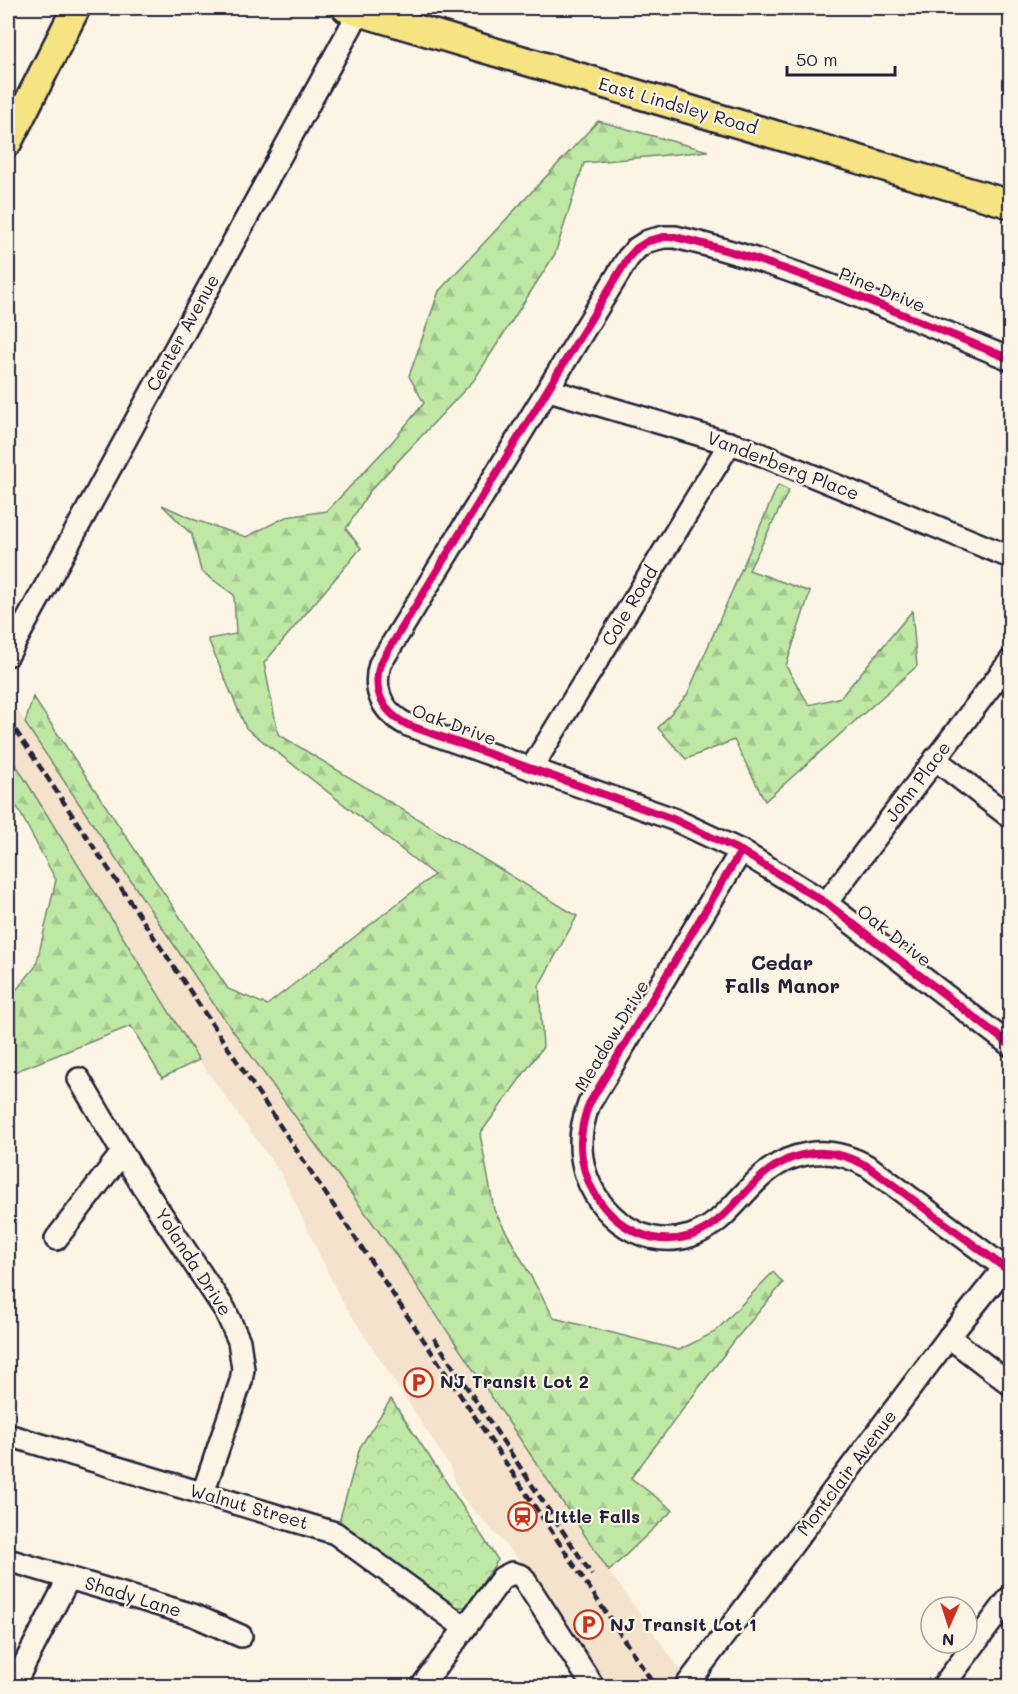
<svg xmlns="http://www.w3.org/2000/svg" width="1018" height="1694" viewBox="0 0 1018 1694" font-family="Mali,sans-serif">
	<style>
		.built { fill: #f4e2cc }
		.forest { fill: url(#forest-firs); stroke: #708570; stroke-width: 1.5 }
		.park { fill: url(#park-crowns); stroke: #708570; stroke-width: 1.5 }
		.lines { fill: none; stroke-linecap: round; stroke-linejoin: round }
		.minor-casing { stroke: #22223b; stroke-width: 26 }
		.major-casing { stroke: #22223b; stroke-width: 32 }
		.minor { stroke: #fcf5e5; stroke-width: 21 }
		.major { stroke: #f6e381; stroke-width: 27 }
		.rail { stroke: #22223b; stroke-width: 4.5; stroke-dasharray: 9 4.5; stroke-linecap: butt }
		.cycleway-casing { stroke: #fcf5e5; stroke-width: 11 }
		.cycleway { stroke: #d6006c; stroke-width: 8 }
		.labels { text-anchor: middle; stroke-width: 4.5; stroke-linejoin: round; paint-order: stroke }
		.street-label { font-size: 18px; fill: #22223b; stroke: #fcf5e5 }
		.poi-label { font-size: 18px; font-weight: bold; fill: #22223b; stroke: #fcf5e5; text-anchor: start }
		.neighbourhood-label { font-size: 20px; font-weight: bold; fill: #22223b; stroke: #fcf5e5 }
	</style>
	<defs>
		<pattern id="forest-firs" width="22" height="20" patternUnits="userSpaceOnUse" patternTransform="scale(1.5)"><rect width="22" height="20" fill="#bfe8a5"/><path d="M5 1l3.5 6h-7zM16 11l3.5 6h-7z" fill="#a4c78f"/></pattern>
		<pattern id="park-crowns" width="20" height="18" patternUnits="userSpaceOnUse" patternTransform="scale(1.5)"><rect width="20" height="18" fill="#bfe8a5"/><path d="M2 6a3 3 0 1 1 6 0M12 15a3 3 0 1 1 6 0" fill="none" stroke="#a4c78f"/></pattern>
	</defs>
	<rect width="100%" height="100%" fill="#fcf5e5"/>
	<filter id="ink" filterUnits="userSpaceOnUse"><feTurbulence type="fractalNoise" baseFrequency=".0167" numOctaves="2"/><feDisplacementMap in="SourceGraphic" scale="12" xChannelSelector="R" yChannelSelector="G"/><feConvolveMatrix kernelMatrix="1 2 1 2 8 2 1 2 1" color-interpolation-filters="sRGB"/></filter>
	<g filter="url(#ink)">
		<path class="built" d="M8 696 215 1006 398 1258 609 1571 692 1686H607L525 1566 461 1496 449 1465 340 1298 282 1175 199 1060 8 754Z"/>
		<g class="forest">
			<path d="M598 121 708 151 584 163 555 254 474 380 369 492 346 529 361 548 264 663 278 734 577 916 539 986 543 1047 480 1134 494 1210 554 1318 679 1350 715 1332 773 1272 783 1283 735 1340 631 1478 673 1510 609 1571 398 1258 215 1006 25 723 33 697 228 989 267 1005 434 875 246 728 208 639 236 634 234 595 201 571 192 535 162 505 195 520 246 537 286 517 327 511 392 442 424 403 409 376 439 291Z"/>
			<path d="M778 485 789 490 749 570 810 592 786 666 809 705 841 697 912 611 917 666 765 801 734 740 686 759 658 728 687 695Z"/>
			<path d="M8 754 13 760 199 1060 162 1078 131 1026 9 1074 8 1078V1000L36 966 56 880 8 790Z"/>
		</g>
		<path class="park" d="M391 1399 498 1560 466 1607H456L339 1522 360 1447Z"/>
		<g class="lines">
			<defs>
				<g id="minor">
					<path d="M1010 359C901 314 792 264 675 237H664L648 241 637 248 628 258 380 664C372 691 383 713 408 725L673 819 741 851 826 903 1010 1045"/>
					<path d="M549 390 745 448 1010 557"/>
					<path d="M8 655 359 12"/>
					<path d="M935 759 1010 817"/>
					<path d="M531 769 730 443"/>
					<path d="M741 851 589 1104C582 1122 579 1139 582 1158 589 1208 638 1252 690 1236 738 1221 750 1163 807 1154 829 1150 850 1156 869 1167L1005 1268"/>
					<path d="M826 903 1010 661"/>
					<path d="M79 1079 140 1182 225 1310 239 1341 243 1369 241 1381 203 1493"/>
					<path d="M56 1239 122 1153"/>
					<path d="M949 1337 1010 1384"/>
					<path d="M8 1435 335 1533 465 1628"/>
					<path d="M8 1560 193 1615 241 1636"/>
					<path d="M13 1686 69 1578"/>
					<path d="M422 1686 502 1578 512 1573 522 1576 593 1686"/>
					<path d="M686 1686 949 1337 1010 1261"/>
					<path d="M943 1686 1010 1597"/>
				</g>
				<g id="major">
					<path d="M346 8 1010 204"/>
					<path d="M8 142 76 8"/>
				</g>
			</defs>
			<use href="#minor" class="minor-casing"/>
			<use href="#major" class="major-casing"/>
			<use href="#minor" class="minor"/>
			<use href="#major" class="major"/>
			<g class="rail">
				<path d="M8 719 655 1686"/>
				<path d="M434 1338 592 1575"/>
			</g>
			<defs>
				<g id="cycleway">
					<path d="M1010 359C901 314 792 264 675 237H664L648 241 637 248 628 258 380 664C372 691 383 713 408 725L673 819 741 851 826 903 1010 1045"/>
					<path d="M741 851 589 1104C582 1122 579 1139 582 1158 589 1208 638 1252 690 1236 738 1221 750 1163 807 1154 829 1150 850 1156 869 1167L1005 1268"/>
				</g>
			</defs>
			<use href="#cycleway" class="cycleway-casing"/>
			<use href="#cycleway" class="cycleway"/>
		</g>
	</g>
	<defs>
		<symbol id="parking-ring" viewBox="-11 -11 22 22"><circle r="9.5" fill="#fcf5e5" stroke="#c8321e" stroke-width="1.5"/><path d="M-3.5-5.5H1a3.5 3.5 0 0 1 0 7H-1V5.5H-3.5ZM-1-3.4V-.6H.8a1.4 1.4 0 0 0 0-2.8Z" fill="#c8321e"/></symbol>
		<symbol id="station-ring" viewBox="-11 -11 22 22"><circle r="9.5" fill="#fcf5e5" stroke="#c8321e" stroke-width="1.5"/><path d="M-3-6H3Q5-6 5-4V2Q5 4 3 4L4.5 6H3L1.5 4h-3L-3 6H-4.5L-3 4Q-5 4-5 2V-4Q-5-6-3-6ZM-3.5-4v3h7v-3ZM-3.5 1v1.5H-2V1ZM2 1v1.5H3.5V1Z" fill="#c8321e"/></symbol>
	</defs>
	<g fill-rule="evenodd">
		<use href="#parking-ring" x="402" y="1366" width="33" height="33"/>
		<use href="#station-ring" x="506" y="1500" width="33" height="33"/>
		<use href="#parking-ring" x="572" y="1608" width="33" height="33"/>
	</g>
	<g class="labels">
		<g class="street-label">
			<text transform="translate(678 106) rotate(16)" y="6">East Lindsley Road</text>
			<text transform="translate(882 290) rotate(22)" y="6">Pine Drive</text>
			<text transform="translate(183 333) rotate(-61)" y="6">Center Avenue</text>
			<text transform="translate(783 466) rotate(21)" y="6">Vanderberg Place</text>
			<text transform="translate(630 606) rotate(-59)" y="6">Cole Road</text>
			<text transform="translate(454 725) rotate(20)" y="6">Oak Drive</text>
			<text transform="translate(918 782) rotate(-53)" y="6">John Place</text>
			<text transform="translate(894 936) rotate(38)" y="6">Oak Drive</text>
			<text transform="translate(612 1036) rotate(-59)" y="6">Meadow Drive</text>
			<text transform="translate(193 1262) rotate(57)" y="6">Yolanda Drive</text>
			<text transform="translate(847 1473) rotate(-53)" y="6">Montclair Avenue</text>
			<text transform="translate(249 1507) rotate(16)" y="6">Walnut Street</text>
			<text transform="translate(133 1597) rotate(17)" y="6">Shady Lane</text>
		</g>
		<g class="poi-label">
			<text x="440" y="1388">NJ Transit Lot 2</text>
			<text x="544" y="1523">Little Falls</text>
			<text x="610" y="1631">NJ Transit Lot 1</text>
		</g>
		<g class="neighbourhood-label">
			<text x="782" y="970">Cedar<tspan x="782" dy="23">Falls Manor</tspan></text>
		</g>
	</g>
	<rect width="1018" height="1694" fill="none" stroke="#fcf5e5" stroke-width="30"/>
	<rect x="15" y="15" width="988" height="1664" fill="none" stroke="#22223b" stroke-width="2" filter="url(#ink)"/>
	<g transform="translate(949 1625) rotate(183)"><circle r="28" fill="#fcf5e5" stroke="#a5a1a1" stroke-width="1.5"/>
	<path d="M0-4.5L10 22L0 15L-10 22Z" fill="#c8321e"/>
	<text y="-9" font-size="16" font-weight="bold" text-anchor="middle" fill="#22223b">N</text>
	</g>
	<path d="M787 66v9h108v-9" fill="none" stroke="#22223b" stroke-width="3"/>
	<text x="796" y="66" font-size="18" fill="#22223b" stroke="#fcf5e5" stroke-width="4.5" paint-order="stroke">50 m</text>
</svg>
